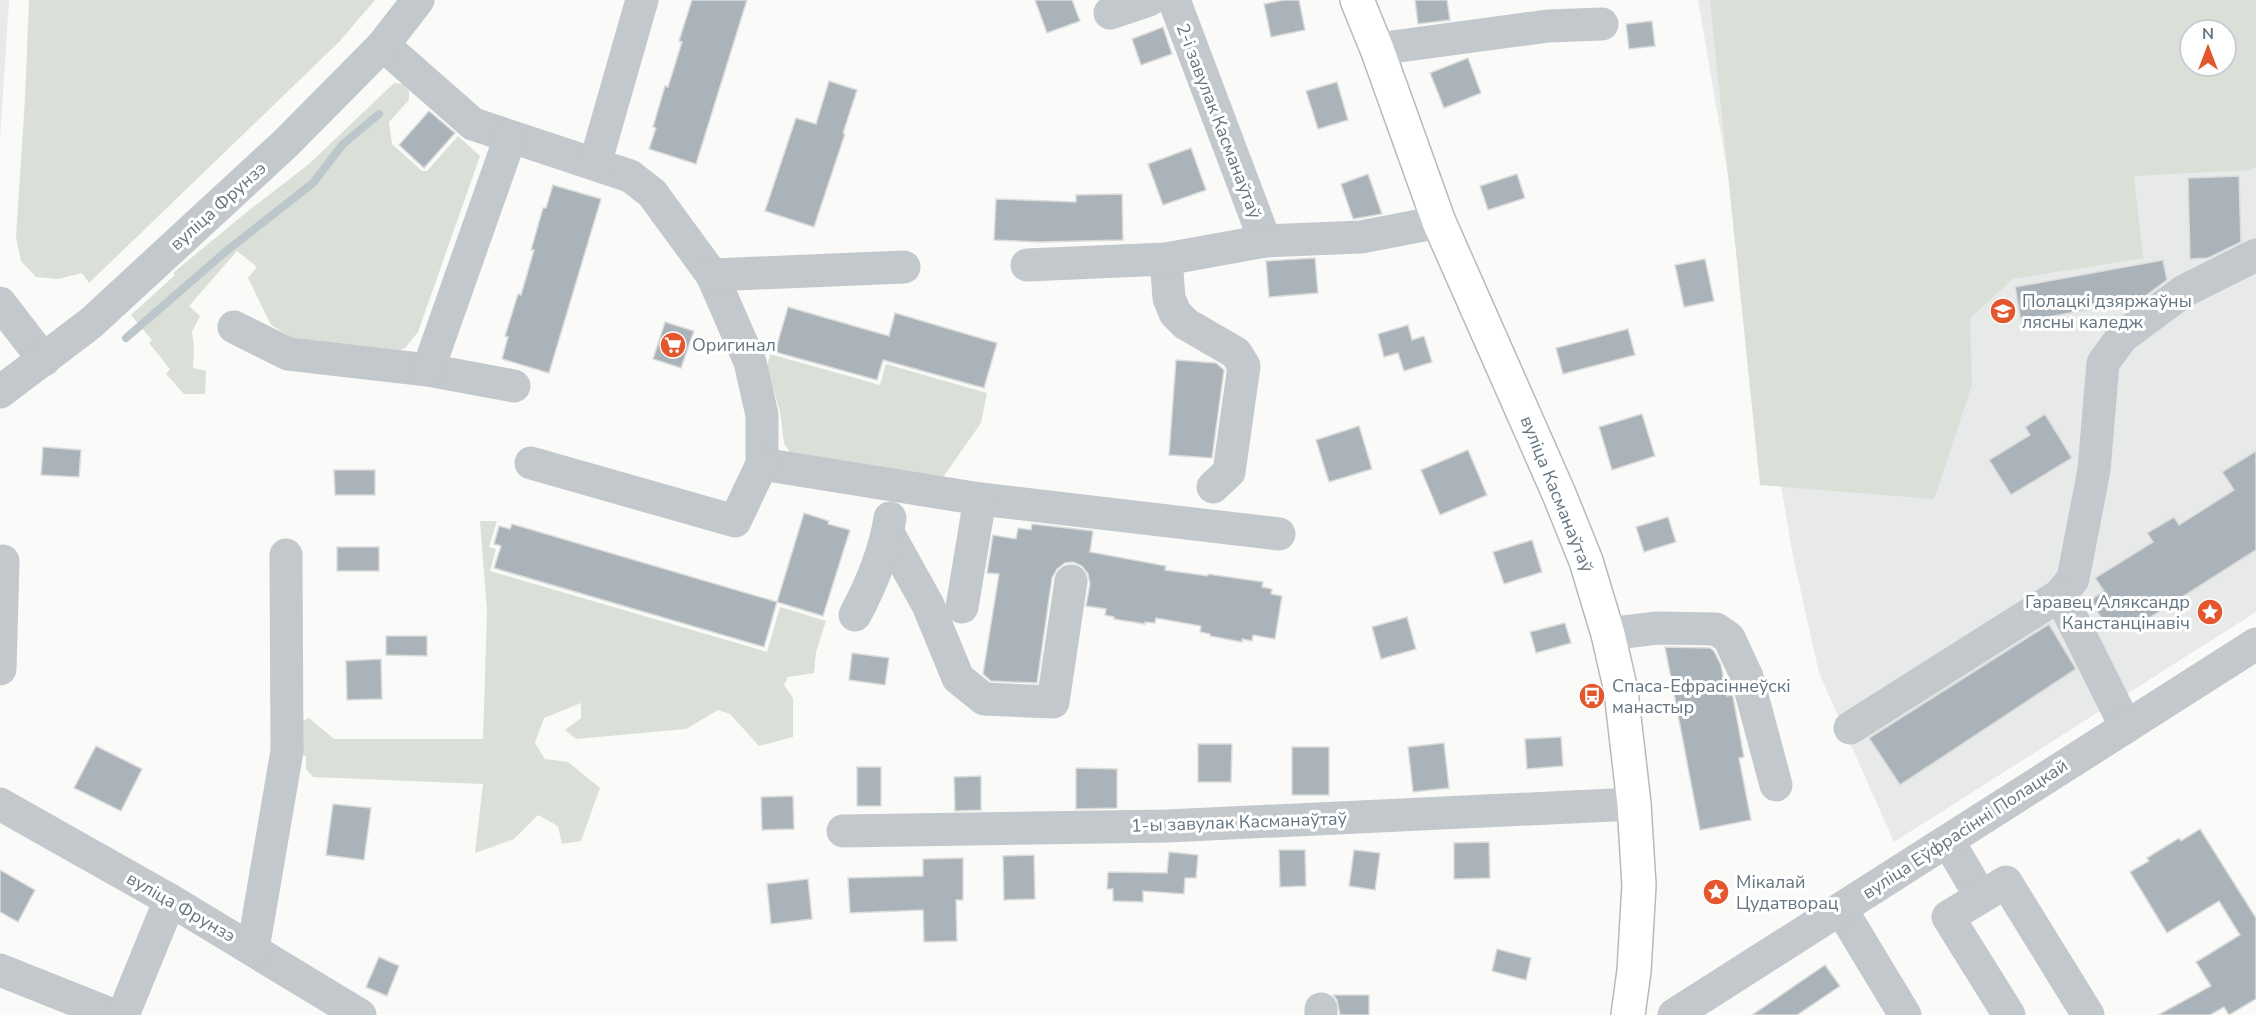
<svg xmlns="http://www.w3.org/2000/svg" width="2256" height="1015" viewBox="0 0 2256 1015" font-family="'Nunito Sans',sans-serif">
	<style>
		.built { fill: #e8e9e9; fill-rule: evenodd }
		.green { fill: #dadfd7; fill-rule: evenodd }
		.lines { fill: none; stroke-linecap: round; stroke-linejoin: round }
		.stream { stroke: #bbc7cb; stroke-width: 8 }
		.building { fill: #aab3b9; stroke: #dcdcda; stroke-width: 1.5 }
		.major-casing { stroke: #b5babe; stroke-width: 36 }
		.minor { stroke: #c3c8cc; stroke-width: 33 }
		.major { stroke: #fff; stroke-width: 33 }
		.labels { text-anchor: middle; stroke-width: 6; stroke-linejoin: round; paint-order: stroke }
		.street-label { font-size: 18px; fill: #657683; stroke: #fff }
		.poi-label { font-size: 18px; fill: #657683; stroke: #fff; text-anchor: start }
	</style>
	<rect width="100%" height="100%" fill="#fafaf8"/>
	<g class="built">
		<path d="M0 0H9L0 142Z"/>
		<path d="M1698 0H2256V612L1894 842 1819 673 1793 556ZM2190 30H2226V66H2190Z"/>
	</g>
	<g class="green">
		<path d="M29 0H375L339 42 89 283 82 273 58 279 36 277 21 261 16 237 25 99Z"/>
		<path d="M1710 0H2256V167L2248 170 2134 176 2143 258 2013 279 1970 318 1972 384 1934 499 1760 485ZM2190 30H2226V66H2190Z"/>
		<path d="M394 83 403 84 409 91V100L389 122 392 144 422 171H427L458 136 480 156 418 332 405 348 384 356 307 348 271 325 248 278 257 267 237 251 189 306 200 316 192 332 194 348 193 368 206 371 205 394H184L166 374 170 369 149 343 152 340 131 315 175 275 173 273 248 211 309 164Z"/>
		<path d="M770 354 880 385 886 364 987 393 981 423 941 480 791 454 784 443 780 412 767 368Z"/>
		<path d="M480 521H497L489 547 496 549 490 571 767 652 780 607 826 621 816 652 814 673 788 677 784 685 793 698V737L759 746 730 714 718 710 686 729 576 739 565 730 581 718V703L544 718 535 743 545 759 568 762 600 788 581 841 562 844 558 826 538 815 514 839 475 853 483 784 313 777 306 769V756L293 752 295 725 309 718 334 739H483L487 611Z"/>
	</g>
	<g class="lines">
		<path class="stream" d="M126 338 224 253 313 183 343 144 379 114"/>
	</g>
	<g class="building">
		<path d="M692 0H747L696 164 649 149 656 128 653 127 665 86 668 87 682 42 679 41Z"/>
		<path d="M1035 0H1072L1080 21 1047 33Z"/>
		<path d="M1285 0H1299L1305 30 1271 37 1264 4Z"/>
		<path d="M1415 0H1447L1450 20 1418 24Z"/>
		<path d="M1652 21 1655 46 1629 49 1626 24Z"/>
		<path d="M1163 27 1172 54 1141 65 1132 39Z"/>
		<path d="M1468 58 1481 93 1444 108 1430 73Z"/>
		<path d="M829 81 857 90 843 133 845 134 814 227 765 211 796 118 816 124Z"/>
		<path d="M1337 82 1348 120 1318 129 1306 91Z"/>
		<path d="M429 111 455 133 424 168 399 145Z"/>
		<path d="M1191 148 1206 190 1163 205 1148 164Z"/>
		<path d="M1368 174 1382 214 1353 219 1341 184Z"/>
		<path d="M1517 174 1525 198 1488 210 1480 186Z"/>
		<path d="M2239 176 2241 242 2208 258 2190 259 2188 178Z"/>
		<path d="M553 185 601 199 549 373 502 359 508 337 505 336 518 294 521 295 534 250H531L543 208H546Z"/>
		<path d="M1122 194 1123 240 1039 242 994 240 996 199 1076 202V195Z"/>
		<path d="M1315 258 1318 293 1269 297 1266 261Z"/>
		<path d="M1705 259 1714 301 1684 307 1675 265Z"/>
		<path d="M2163 260 2167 280 2140 300 2021 322 2015 287Z"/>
		<path d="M788 307 889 336 895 313 997 343 984 388 883 360 877 380 775 352Z"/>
		<path d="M665 322 694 331 681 368 653 359Z"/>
		<path d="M1408 325 1412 340 1424 336 1432 362 1404 371 1398 353 1384 357 1378 334Z"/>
		<path d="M1628 329 1635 355 1563 374 1556 348Z"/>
		<path d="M1176 360 1216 363 1224 370 1212 458 1169 455Z"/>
		<path d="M1642 414 1655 456 1612 470 1599 427Z"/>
		<path d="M2045 414 2072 458 2011 495 1989 460 2030 435 2025 427Z"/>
		<path d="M1359 426 1372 469 1329 482 1316 440Z"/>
		<path d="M43 447 81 450 79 477 41 475Z"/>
		<path d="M1468 450 1487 495 1440 515 1421 470Z"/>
		<path d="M2256 451V550L2129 631 2122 620 2108 629 2090 600 2104 591 2095 578 2153 542 2147 533 2174 517 2179 525 2234 490 2222 472Z"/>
		<path d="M334 470H375V495H335Z"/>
		<path d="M804 513 829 521 828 524 850 530 823 616 777 602Z"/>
		<path d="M1668 517 1676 542 1644 552 1636 527Z"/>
		<path d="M512 524 777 602 764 647 494 568 501 546 494 544 499 526 510 529Z"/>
		<path d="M1032 524 1093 531 1090 552 1166 566 1165 570 1208 576V574L1263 582 1262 587 1272 589 1271 594 1282 596 1275 639 1253 635 1252 641 1242 639V642L1210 636V634L1200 632 1201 626 1156 618 1155 623 1145 622V624L1114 619V617L1105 615 1106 609 1086 606 1090 584 1088 574 1082 566 1073 562 1065 563 1057 569 1052 578 1037 683 991 681 983 674 999 574 987 573 993 535 1016 539 1018 528 1031 530Z"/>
		<path d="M1532 540 1542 572 1504 584 1493 552Z"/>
		<rect x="337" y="547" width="42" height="24"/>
		<path d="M1407 617 1416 649 1381 659 1372 627Z"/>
		<path d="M1565 623 1571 643 1536 653 1530 632Z"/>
		<path d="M2049 624 2076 669 1900 785 1869 738Z"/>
		<path d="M386 636H427V656L386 655Z"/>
		<path d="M1665 647 1710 648 1714 651 1721 665 1727 696 1732 695 1733 697 1744 757 1739 758 1751 820 1700 830Z"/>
		<path d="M852 653 889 658 885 685 849 680Z"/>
		<path d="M381 659 382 699 347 700 346 661Z"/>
		<path d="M1561 737 1563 766 1527 769 1525 739Z"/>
		<path d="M1444 743 1449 788 1413 792 1408 747Z"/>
		<path d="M1198 744H1232L1231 782H1198Z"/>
		<path d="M96 746 142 769 121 811 74 788Z"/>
		<rect x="1292" y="747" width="37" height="48"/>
		<rect x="857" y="767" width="24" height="39"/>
		<path d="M1076 768 1117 769V808L1076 809Z"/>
		<path d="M981 776V810L955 811 954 777Z"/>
		<path d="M793 796 794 829 762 830 761 797Z"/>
		<path d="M333 804 371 808 364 860 326 855Z"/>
		<path d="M2200 829 2256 918V999L2229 1015 2224 1007 2210 1015H2158L2211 986 2196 962 2240 935 2219 901 2167 933 2130 872 2149 861 2147 858 2179 838 2181 841Z"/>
		<path d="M1489 842 1490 878 1454 879V843Z"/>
		<path d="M1279 850H1305L1306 886 1280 887Z"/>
		<path d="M1354 850 1380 853 1375 890 1349 886Z"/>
		<path d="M1169 852 1198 855 1196 878H1185L1184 894 1143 891V902L1113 901V889H1107L1108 872 1167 873Z"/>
		<path d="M1034 855 1035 899 1004 900 1003 856Z"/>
		<path d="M963 858V900H956L957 941 924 942 923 910 850 913 848 878 923 876V859Z"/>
		<path d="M0 870 35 890 18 922 0 912Z"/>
		<path d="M808 879 812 919 771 924 767 884Z"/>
		<path d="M1497 949 1531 958 1526 980 1492 971Z"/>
		<path d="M379 957 399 966 387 996 366 987Z"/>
		<path d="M1825 965 1840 986 1797 1015H1752Z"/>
		<path d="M1333 995H1369V1015H1340L1337 1000Z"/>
	</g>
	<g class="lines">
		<defs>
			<path id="major" d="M1357 0 1377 49 1439 222 1559 494 1586 561 1608 634 1621 691 1634 804 1639 885 1634 971 1628 1015"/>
		</defs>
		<use href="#major" class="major-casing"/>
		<g class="minor">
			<path d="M1174 0 1265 241"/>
			<path d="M1110 13 1149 0"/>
			<path d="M383 45 473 124 630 176 652 193 712 275 750 362 762 415V464L980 499 1279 534"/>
			<path d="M1377 49 1548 26 1602 24"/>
			<path d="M595 164 642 0"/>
			<path d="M1166 259 1169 298 1175 313 1186 324 1236 353 1244 366 1229 472 1213 487"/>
			<path d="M1027 265 1166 259 1265 241 1361 237 1439 222"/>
			<path d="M712 275 904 267"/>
			<path d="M0 303 44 360"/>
			<path d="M234 327 288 354 428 370 514 386"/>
			<path d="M428 370 510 138"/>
			<path d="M0 392 91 323 286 143 383 45 418 0"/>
			<path d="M531 463 735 521 762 464"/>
			<path d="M888 533 928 605 958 678 984 699 1053 702 1071 581"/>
			<path d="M962 607 980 499"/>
			<path d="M855 615C871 585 885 552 890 518"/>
			<path d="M1608 634 1657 628 1716 629 1729 638 1747 677 1776 785"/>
			<path d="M0 669 3 561"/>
			<path d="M2126 727 2060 595 2073 579 2094 470 2103 363 2122 337 2184 291 2256 255"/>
			<path d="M1850 728 2060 595"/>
			<path d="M0 804 170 900 360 1015"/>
			<path d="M843 831 1167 826 1634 804"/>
			<path d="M1948 841 1981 897"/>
			<path d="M1841 909 1905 1015"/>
			<path d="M253 949 287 751 286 555"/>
			<path d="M0 970 113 1015"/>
			<path d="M123 1015 170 900"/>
			<path d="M1321 1015V1009"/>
			<path d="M1674 1015 2256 644"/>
			<path d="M2009 1015 1948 917 2006 882 2088 1015"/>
		</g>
		<use href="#major" class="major"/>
	</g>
	<defs>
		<symbol id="university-disc" viewBox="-11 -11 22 22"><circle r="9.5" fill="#e4572e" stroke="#fff"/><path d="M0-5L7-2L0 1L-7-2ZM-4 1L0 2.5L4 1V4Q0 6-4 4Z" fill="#fff"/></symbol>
		<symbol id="supermarket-disc" viewBox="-11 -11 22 22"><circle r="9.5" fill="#e4572e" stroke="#fff"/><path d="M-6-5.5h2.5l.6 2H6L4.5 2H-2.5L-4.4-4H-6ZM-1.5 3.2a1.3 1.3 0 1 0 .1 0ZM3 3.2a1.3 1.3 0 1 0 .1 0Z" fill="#fff"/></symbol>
		<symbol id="sight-disc" viewBox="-11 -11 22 22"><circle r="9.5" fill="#e4572e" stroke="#fff"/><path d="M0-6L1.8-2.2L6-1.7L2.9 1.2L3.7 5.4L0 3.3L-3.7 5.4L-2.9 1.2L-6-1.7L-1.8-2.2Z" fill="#fff"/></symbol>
		<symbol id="bus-disc" viewBox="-11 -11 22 22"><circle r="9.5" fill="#e4572e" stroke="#fff"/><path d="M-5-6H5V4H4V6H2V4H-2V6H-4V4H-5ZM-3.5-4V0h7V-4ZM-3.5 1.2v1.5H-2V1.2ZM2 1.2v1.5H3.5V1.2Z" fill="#fff"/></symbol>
	</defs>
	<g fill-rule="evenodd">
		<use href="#university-disc" x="1988" y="296" width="30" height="30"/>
		<use href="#supermarket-disc" x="658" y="330" width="30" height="30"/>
		<use href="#sight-disc" x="2195" y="597" width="30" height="30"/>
		<use href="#bus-disc" x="1577" y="681" width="30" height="30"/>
		<use href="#sight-disc" x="1701" y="877" width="30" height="30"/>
	</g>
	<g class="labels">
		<g class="street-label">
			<text transform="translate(1219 121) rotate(69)" y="6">2-і завулак Касманаўтаў</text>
			<text transform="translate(218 206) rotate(-42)" y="6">вуліца Фрунзэ</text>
			<text transform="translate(1557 494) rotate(68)" y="6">вуліца Касманаўтаў</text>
			<text transform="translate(1239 822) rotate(-2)" y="6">1-ы завулак Касманаўтаў</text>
			<text transform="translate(1965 829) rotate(-33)" y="6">вуліца Еўфрасінні Полацкай</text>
			<text transform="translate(181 907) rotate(30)" y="6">вуліца Фрунзэ</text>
		</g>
		<g class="poi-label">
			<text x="2022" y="307">Полацкі дзяржаўны<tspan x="2022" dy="21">лясны каледж</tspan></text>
			<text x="692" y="351">Оригинал</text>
			<text x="2190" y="608" text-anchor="end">Гаравец Аляксандр<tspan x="2190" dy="21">Канстанцінавіч</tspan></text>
			<text x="1612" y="692">Спаса-Ефрасіннеўскі<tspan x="1612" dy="21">манастыр</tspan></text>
			<text x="1736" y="888">Мікалай<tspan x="1736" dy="21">Цудатворац</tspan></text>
		</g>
	</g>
	<g transform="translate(2208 48)"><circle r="28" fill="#ffffff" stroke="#c1c8cd" stroke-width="1.5"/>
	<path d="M0-4.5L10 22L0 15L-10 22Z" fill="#e4572e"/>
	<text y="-9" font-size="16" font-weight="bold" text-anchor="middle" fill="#657683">N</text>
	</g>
</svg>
